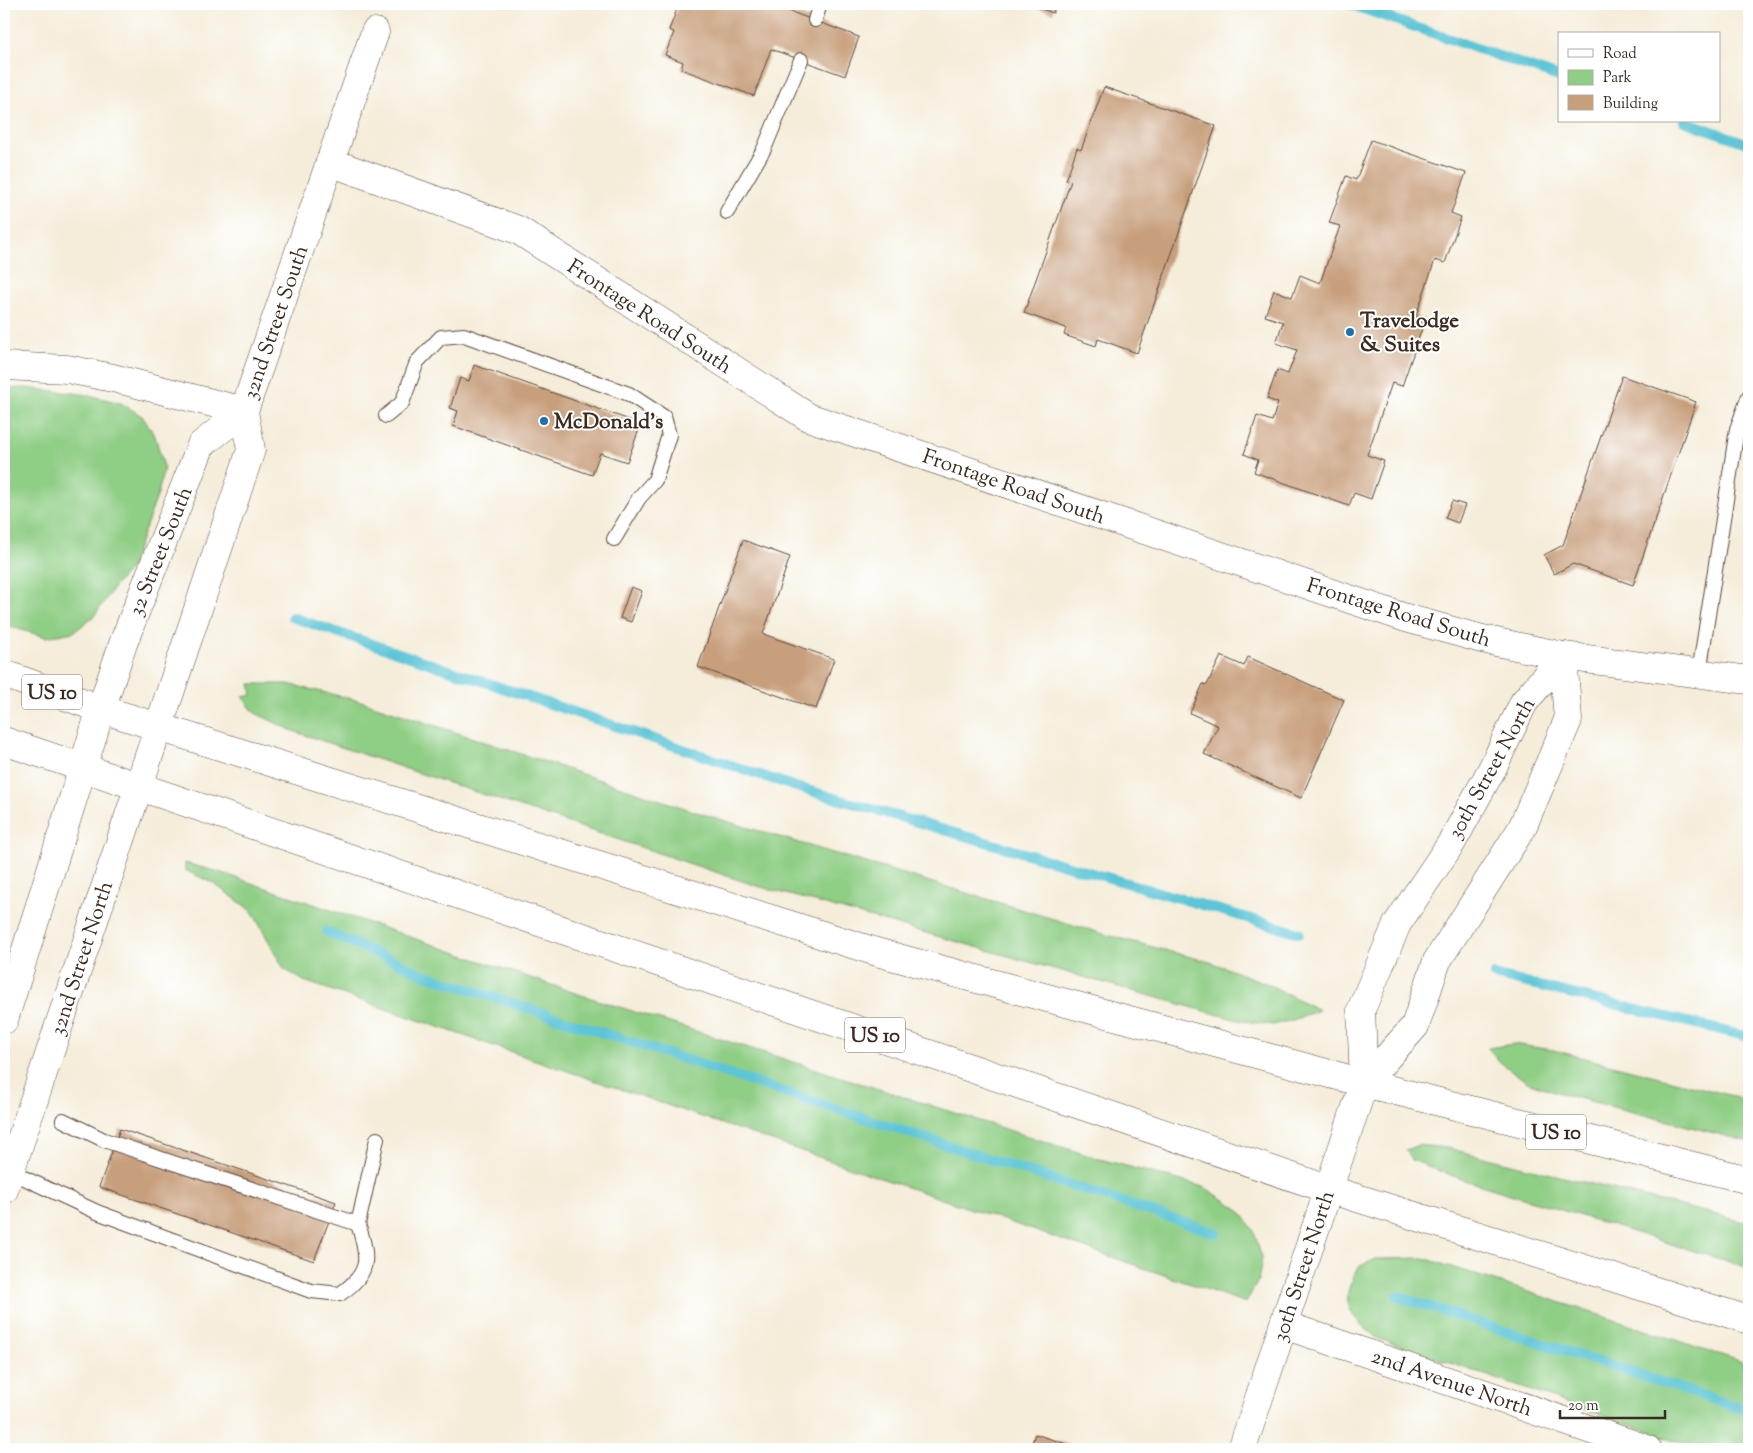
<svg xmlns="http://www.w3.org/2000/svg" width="1753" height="1453" viewBox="0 0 1753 1453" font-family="'Sorts Mill Goudy',serif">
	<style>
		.green { fill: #8fce85; stroke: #657c52 }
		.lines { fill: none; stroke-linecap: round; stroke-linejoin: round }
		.stream { stroke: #5cc5d7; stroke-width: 10 }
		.building { fill: #c89f7b }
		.lane-casing { stroke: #57473a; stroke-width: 16 }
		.street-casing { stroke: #57473a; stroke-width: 29 }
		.primary-casing { stroke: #57473a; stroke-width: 29 }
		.lane { stroke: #fff; stroke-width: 14 }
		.street { stroke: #fff; stroke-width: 28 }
		.primary { stroke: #fff; stroke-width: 28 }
		.poi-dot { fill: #1f6fb2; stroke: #fff; stroke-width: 2 }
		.labels { text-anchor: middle; stroke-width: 4; stroke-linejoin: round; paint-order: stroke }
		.shield { fill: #fff; stroke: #766a62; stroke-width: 1 }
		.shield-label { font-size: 20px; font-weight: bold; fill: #3b2a1e }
		.street-label { font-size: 21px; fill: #3b2a1e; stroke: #fff }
		.poi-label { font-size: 21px; font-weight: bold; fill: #3b2a1e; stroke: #fff; text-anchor: start }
	</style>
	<rect width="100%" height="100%" fill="#fff"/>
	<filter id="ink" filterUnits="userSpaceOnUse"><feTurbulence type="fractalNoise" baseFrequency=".02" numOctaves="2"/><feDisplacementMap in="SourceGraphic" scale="10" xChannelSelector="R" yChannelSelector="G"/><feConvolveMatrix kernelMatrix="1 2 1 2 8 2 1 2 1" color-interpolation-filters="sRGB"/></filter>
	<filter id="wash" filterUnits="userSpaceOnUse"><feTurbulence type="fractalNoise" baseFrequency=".0096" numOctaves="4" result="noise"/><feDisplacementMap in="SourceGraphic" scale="20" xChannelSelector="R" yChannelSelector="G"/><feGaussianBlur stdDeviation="1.12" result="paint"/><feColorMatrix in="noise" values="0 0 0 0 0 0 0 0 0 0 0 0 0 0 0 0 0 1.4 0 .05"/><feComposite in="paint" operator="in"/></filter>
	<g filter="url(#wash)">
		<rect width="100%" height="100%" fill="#f5edda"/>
		<g class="green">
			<path d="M24 388 83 394 121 403 142 416 155 436 164 467 158 494 130 569 114 587 95 615 74 632 46 637 4 625V389Z"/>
			<path d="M250 684H288L361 701 706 815 1107 935 1210 962 1268 984 1319 1010 1293 1020 1272 1025 1237 1020 754 885 293 731 255 713 242 697 252 695Z"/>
			<path d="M185 863 219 872 572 992 1100 1159 1204 1187 1239 1209 1254 1231 1262 1259 1258 1281 1246 1303 304 981 284 969 252 911 213 883 185 870Z"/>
			<path d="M1513 1044 1553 1050 1749 1100V1142L1559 1093 1527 1082 1500 1062 1488 1048Z"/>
			<path d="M1418 1145 1447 1148 1749 1223V1268L1458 1178 1412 1160 1406 1150Z"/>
			<path d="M1424 1258 1749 1364V1449H1701L1377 1338C1362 1326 1342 1311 1349 1288 1351 1281 1356 1273 1360 1266L1375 1259Z"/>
		</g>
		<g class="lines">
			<g class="stream">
				<path d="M1349 4 1559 77"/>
				<path d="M1684 121 1749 144"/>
				<path d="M292 617 793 786 1299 933"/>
				<path d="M327 932 426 975 1216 1233"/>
				<path d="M1494 975 1749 1037"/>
				<path d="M1397 1296 1749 1411"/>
			</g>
		</g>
		<g id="blocks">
			<g class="building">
				<path d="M679 4H788L786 10 859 37 845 76 771 49 754 96 681 69 683 62 665 55 674 32 669 30Z"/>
				<path d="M1027 4H1056L1053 13Z"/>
				<path d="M1104 87 1216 126 1137 353 1098 339 1096 346 1064 335 1066 328 1024 313 1071 181 1066 180 1077 148 1081 150Z"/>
				<path d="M1371 140 1466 173 1451 213 1461 217 1445 263 1435 260 1416 316 1425 320 1402 386 1392 383 1367 455 1384 461 1371 499 1354 493 1349 506 1254 472 1258 460 1244 454 1257 416 1272 421 1278 403 1267 399 1277 370 1288 374 1297 350 1276 343 1283 322 1265 316 1274 290 1292 297 1300 275 1320 283 1340 226 1329 223 1346 176 1356 180Z"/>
				<path d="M474 365 641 424 627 462 600 453 592 475 453 426 458 411 450 408 460 378 469 381Z"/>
				<path d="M1622 376 1696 402 1633 585 1573 564 1554 574 1544 555 1563 545Z"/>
				<path d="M1452 501 1465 505 1458 523 1445 518Z"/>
				<path d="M743 540 790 557 763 634 834 659 816 709 698 667Z"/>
				<path d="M631 587 642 591 631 622 620 618Z"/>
				<path d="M1221 656 1244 666 1248 657 1344 700 1301 798 1204 754 1218 726 1190 713 1203 684 1207 685Z"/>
				<path d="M120 1129 336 1202 314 1261 99 1187Z"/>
				<path d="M1035 1434 1082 1449H1030Z"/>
			</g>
		</g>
	</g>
	<g filter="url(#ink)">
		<use href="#blocks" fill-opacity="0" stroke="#57473a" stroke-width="1"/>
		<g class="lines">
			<defs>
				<g id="lane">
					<path d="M815 20 820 4"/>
					<path d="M727 212 764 149 801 60"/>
					<path d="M386 416 402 403 417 362 441 337 464 335 629 394 664 417 669 435 655 480 639 498 614 539"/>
					<path d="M1699 673 1737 429 1749 396"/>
					<path d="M7 1170 97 1212 311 1291 340 1294C371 1273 369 1258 358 1224L104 1140 63 1120"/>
					<path d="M358 1224 377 1139"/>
				</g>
				<g id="street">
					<path d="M330 162 518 230 808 417 1406 618 1482 639 1563 656 1749 680"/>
					<path d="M4 366 67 369 113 378 244 411"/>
					<path d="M4 1020 101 709 124 641 201 445 244 411"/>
					<path d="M1364 1083 1415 1026 1437 961 1522 828 1568 720 1563 656"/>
					<path d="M4 1190 251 450 244 411 375 32"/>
					<path d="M1284 1325 1647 1449"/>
					<path d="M1242 1449 1364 1083 1361 1010 1397 924 1452 842 1493 767 1524 702 1563 656"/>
				</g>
				<g id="primary">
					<path d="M4 674 101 709 880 953 1364 1083 1749 1180"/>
					<path d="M4 741 1328 1189 1749 1320"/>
				</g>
			</defs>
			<use href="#lane" class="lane-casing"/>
			<use href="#street" class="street-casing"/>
			<use href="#primary" class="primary-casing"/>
			<use href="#lane" class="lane"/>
			<use href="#street" class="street"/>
			<use href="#primary" class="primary"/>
		</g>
	</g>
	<g class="poi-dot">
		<circle cx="1350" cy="332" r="5"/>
		<circle cx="544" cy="421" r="5"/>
	</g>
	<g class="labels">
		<g class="shield">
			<rect x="22" y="674.5" width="60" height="35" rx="4"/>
			<rect x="845" y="1017.5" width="60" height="35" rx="4"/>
			<rect x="1526" y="1114.5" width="60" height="35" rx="4"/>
		</g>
		<g class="shield-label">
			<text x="52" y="699">US 10</text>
			<text x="875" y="1042">US 10</text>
			<text x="1556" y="1139">US 10</text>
		</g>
		<g class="street-label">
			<text transform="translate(650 316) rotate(33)" y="7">Frontage Road South</text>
			<text transform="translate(275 322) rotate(-71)" y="7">32nd Street South</text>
			<text transform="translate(1014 486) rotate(19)" y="7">Frontage Road South</text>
			<text transform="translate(160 551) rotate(-68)" y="7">32 Street South</text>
			<text transform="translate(1399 612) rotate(17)" y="7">Frontage Road South</text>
			<text transform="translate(1491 768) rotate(-61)" y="7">30th Street North</text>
			<text transform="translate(81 958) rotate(-72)" y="7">32nd Street North</text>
			<text transform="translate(1303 1266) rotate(-72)" y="7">30th Street North</text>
			<text transform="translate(1452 1382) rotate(19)" y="7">2nd Avenue North</text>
		</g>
		<g class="poi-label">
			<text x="1360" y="327">Travelodge<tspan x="1360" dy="24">&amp; Suites</tspan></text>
			<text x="554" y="428">McDonald's</text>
		</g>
	</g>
	<rect width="1753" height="1453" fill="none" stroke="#fff" stroke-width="20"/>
	<rect x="1558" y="32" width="162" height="90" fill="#ffffff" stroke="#b1aaa5"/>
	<rect x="1568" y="49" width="25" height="8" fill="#ffffff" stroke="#b1aaa5"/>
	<text x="1603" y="58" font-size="15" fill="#3b2a1e">Road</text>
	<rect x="1568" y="70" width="25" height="15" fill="#8fce85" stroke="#b1aaa5"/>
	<text x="1603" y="82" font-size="15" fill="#3b2a1e">Park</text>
	<rect x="1568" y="95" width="25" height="15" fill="#c89f7b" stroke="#b1aaa5"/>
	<text x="1603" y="108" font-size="15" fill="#3b2a1e">Building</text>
	<path d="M1560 1410v8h105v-8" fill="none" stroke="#3b2a1e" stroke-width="2.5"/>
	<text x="1568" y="1410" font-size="15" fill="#3b2a1e" stroke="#ffffff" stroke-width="4" paint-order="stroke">20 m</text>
</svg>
